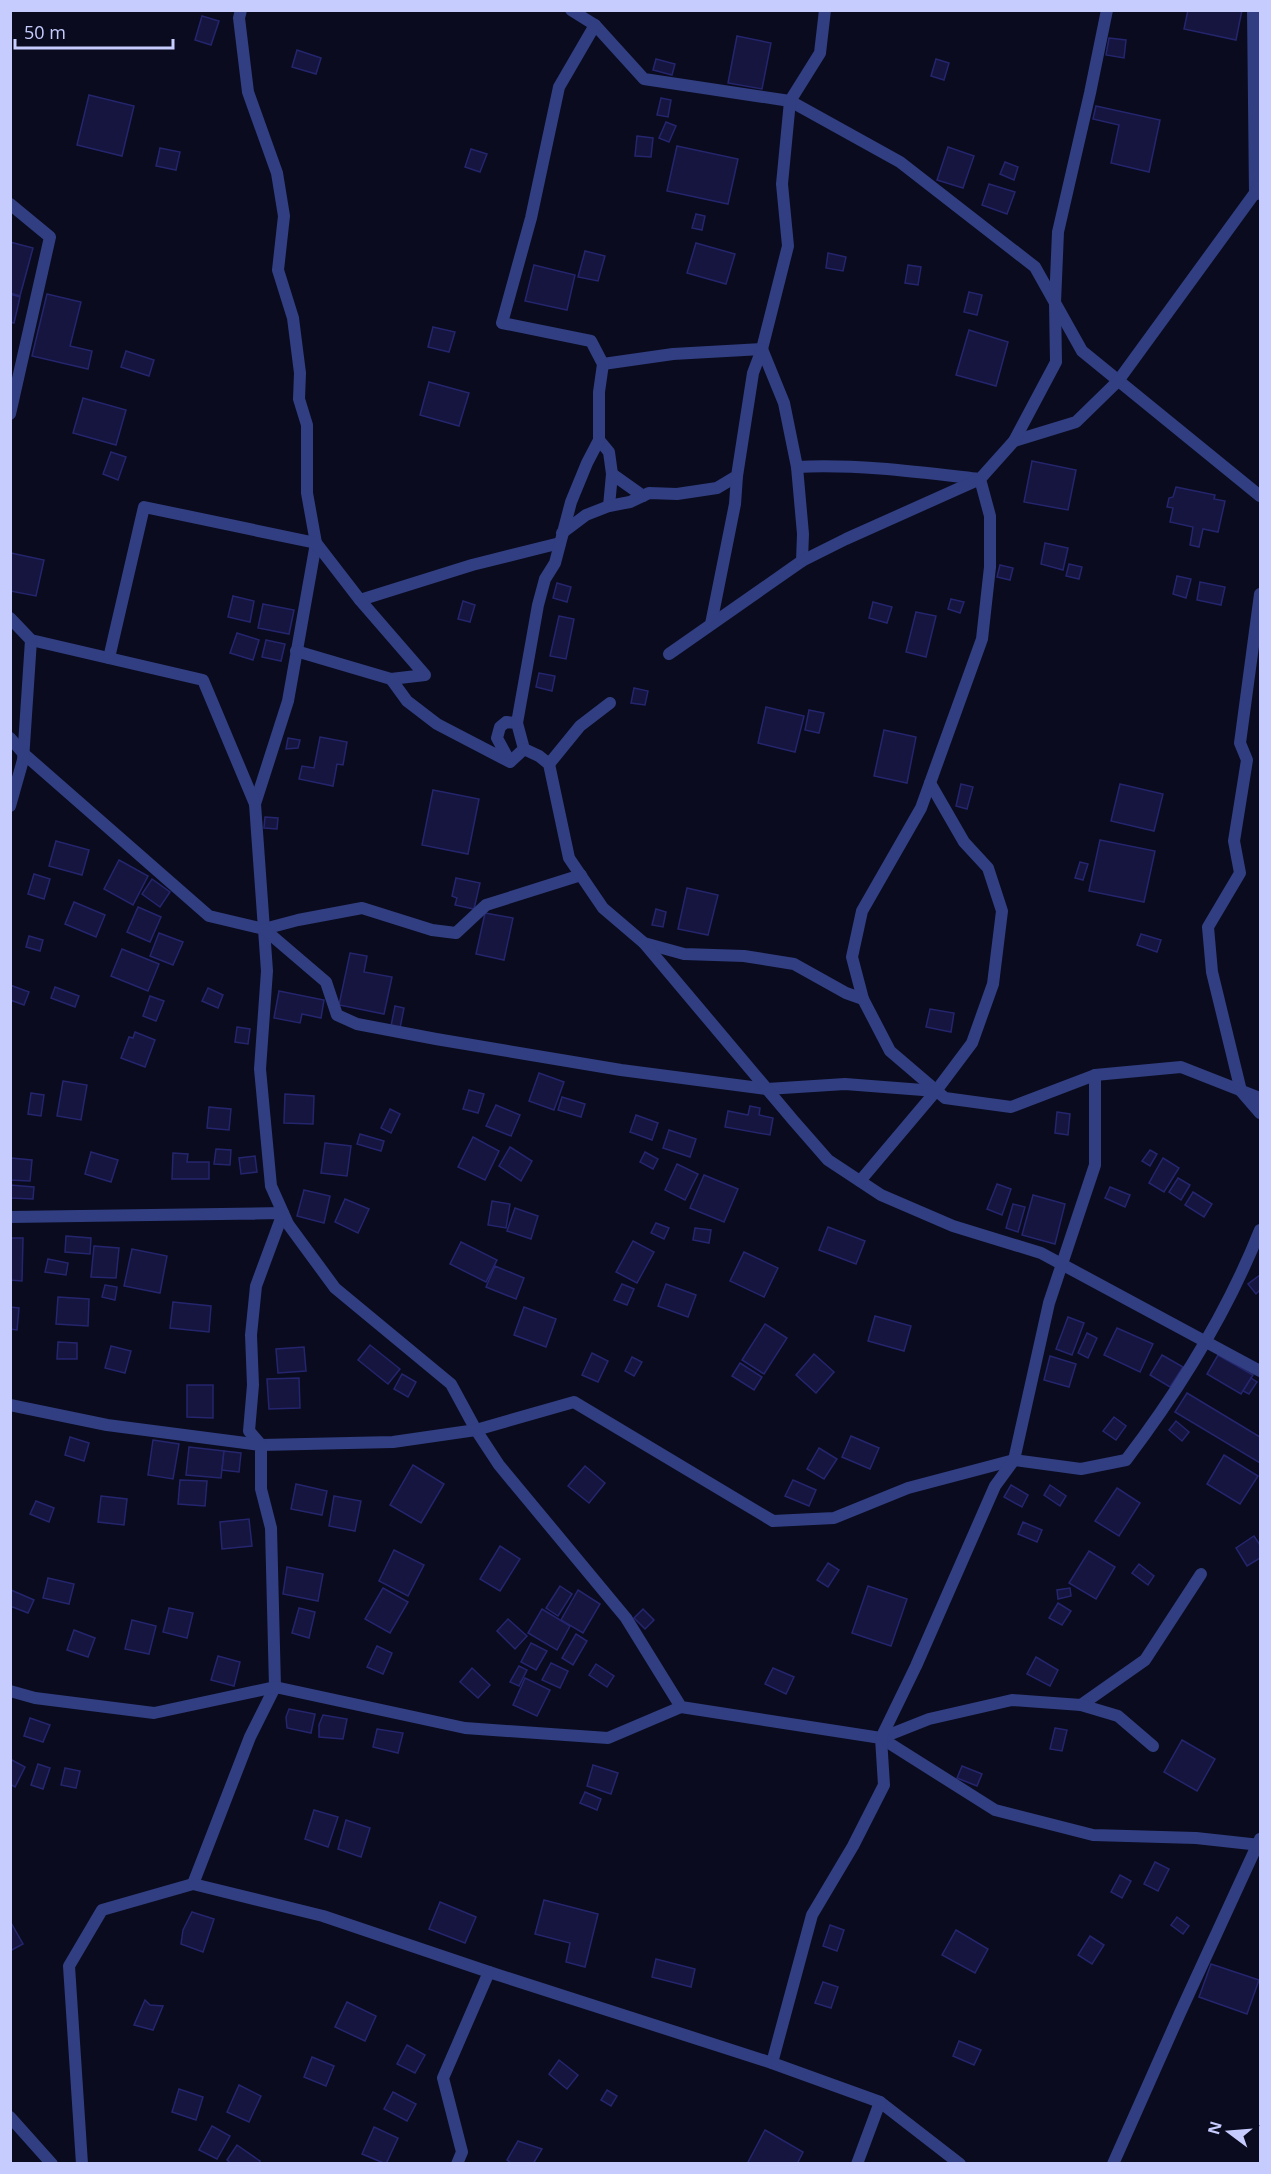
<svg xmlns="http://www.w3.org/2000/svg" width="1271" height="2174" viewBox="0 0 1271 2174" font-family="'Open Sans',sans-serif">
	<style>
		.building { fill: #151540; stroke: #25256e; stroke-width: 1.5 }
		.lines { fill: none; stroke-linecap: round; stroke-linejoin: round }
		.minor { stroke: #313e81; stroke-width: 12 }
	</style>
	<rect width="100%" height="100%" fill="#0a0b1e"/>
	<g class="building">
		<path d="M1188 10H1242L1236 40 1184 29Z"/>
		<path d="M202 16 219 21 211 45 195 40Z"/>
		<path d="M737 36 771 43 762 89 728 83Z"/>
		<path d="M1109 38 1126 40 1124 58 1106 55Z"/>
		<path d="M297 50 321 58 316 74 292 67Z"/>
		<path d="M656 59 675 64 672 75 653 70Z"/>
		<path d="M936 59 949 63 944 80 931 76Z"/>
		<path d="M89 95 134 106 122 156 77 145Z"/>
		<path d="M661 98 671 100 668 117 657 115Z"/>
		<path d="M1096 106 1160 120 1149 172 1111 163 1119 125 1093 119Z"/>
		<path d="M666 122 676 126 669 142 659 138Z"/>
		<path d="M637 136 653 138 651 157 635 156Z"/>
		<path d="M677 146 738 159 728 204 667 191Z"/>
		<path d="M948 147 974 156 963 188 937 180Z"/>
		<path d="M160 148 180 152 176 170 156 166Z"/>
		<path d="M471 149 487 154 480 172 465 167Z"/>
		<path d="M1005 162 1018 167 1014 180 1000 174Z"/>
		<path d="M989 184 1015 192 1007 214 982 205Z"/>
		<path d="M696 214 705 216 702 230 692 228Z"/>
		<path d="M10 242 33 248 20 296 10 293Z"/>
		<path d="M696 243 735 254 726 284 687 273Z"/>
		<path d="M585 251 605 256 598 281 578 277Z"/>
		<path d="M828 253 846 257 843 271 826 268Z"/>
		<path d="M534 265 575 275 567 310 525 301Z"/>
		<path d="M908 265 921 267 918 285 905 283Z"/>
		<path d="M969 292 982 295 977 315 964 312Z"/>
		<path d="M10 294 20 297 14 323 10 322Z"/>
		<path d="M47 294 81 302 70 346 92 351 88 369 32 356Z"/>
		<path d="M433 327 455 332 449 352 428 347Z"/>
		<path d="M969 330 1008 342 996 386 956 375Z"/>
		<path d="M126 351 154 360 149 376 121 367Z"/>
		<path d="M429 382 469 393 459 426 420 415Z"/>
		<path d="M83 398 126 410 116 445 73 433Z"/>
		<path d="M111 452 126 457 118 480 103 474Z"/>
		<path d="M1032 461 1076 470 1068 510 1024 502Z"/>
		<path d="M1176 487 1215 495 1214 499 1225 501 1218 532 1203 529 1199 547 1190 545 1193 527 1170 522 1173 508 1167 507 1169 498 1173 497Z"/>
		<path d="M1045 543 1068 548 1063 570 1041 564Z"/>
		<path d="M11 553 44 560 36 596 10 591Z"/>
		<path d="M1069 564 1082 567 1079 579 1066 576Z"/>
		<path d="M1000 565 1013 568 1010 580 997 577Z"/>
		<path d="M1177 576 1191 579 1186 598 1173 594Z"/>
		<path d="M1200 582 1225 587 1221 605 1197 600Z"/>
		<path d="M557 583 571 587 567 602 553 598Z"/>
		<path d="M233 596 254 601 250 622 228 617Z"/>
		<path d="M951 599 964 602 960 613 948 609Z"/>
		<path d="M463 601 475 605 470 622 458 619Z"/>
		<path d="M873 602 892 607 887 623 869 618Z"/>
		<path d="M263 604 294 610 289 634 258 628Z"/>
		<path d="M916 612 936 616 926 657 906 652Z"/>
		<path d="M559 616 574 619 566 659 550 656Z"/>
		<path d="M237 633 259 640 253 660 230 653Z"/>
		<path d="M266 640 285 644 281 661 262 657Z"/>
		<path d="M539 673 555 676 552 691 536 687Z"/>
		<path d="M634 688 648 691 645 705 631 703Z"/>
		<path d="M766 707 804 716 795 752 758 743Z"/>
		<path d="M809 710 824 713 819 733 805 730Z"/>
		<path d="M884 730 916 737 907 783 874 776Z"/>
		<path d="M320 737 347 742 343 765 337 764 333 786 299 779 302 766 314 768Z"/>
		<path d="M288 738 300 740 298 748 286 749Z"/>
		<path d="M961 784 973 787 967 809 956 806Z"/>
		<path d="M1120 784 1163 794 1154 831 1111 821Z"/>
		<path d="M433 790 479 799 468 854 422 845Z"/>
		<path d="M265 817 278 818 277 829 264 828Z"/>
		<path d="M1100 840 1155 851 1144 902 1089 891Z"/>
		<path d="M56 841 89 850 82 875 49 866Z"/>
		<path d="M119 860 148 876 133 905 104 889Z"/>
		<path d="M1080 862 1088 864 1083 880 1075 878Z"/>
		<path d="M34 874 50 879 44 899 28 894Z"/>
		<path d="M456 878 480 883 474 909 455 905 457 898 452 896Z"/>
		<path d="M152 879 170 892 160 907 142 894Z"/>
		<path d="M687 888 718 895 708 935 678 929Z"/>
		<path d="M74 902 105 915 96 937 65 924Z"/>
		<path d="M138 907 161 917 150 942 127 932Z"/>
		<path d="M656 909 666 912 663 927 652 925Z"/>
		<path d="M485 913 513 918 504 960 476 954Z"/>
		<path d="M159 933 183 942 173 965 150 956Z"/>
		<path d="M1141 934 1161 940 1157 952 1137 945Z"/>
		<path d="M29 936 43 940 40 951 26 947Z"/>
		<path d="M122 949 159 964 148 991 111 976Z"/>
		<path d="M350 953 367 956 364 972 392 977 384 1014 339 1005Z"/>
		<path d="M10 985 29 992 24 1005 10 1000Z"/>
		<path d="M55 987 79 996 75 1007 51 998Z"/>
		<path d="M208 988 223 995 218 1008 202 1001Z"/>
		<path d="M279 991 324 1000 321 1018 302 1014 300 1023 274 1018Z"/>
		<path d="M150 996 164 1001 156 1021 143 1016Z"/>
		<path d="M395 1006 404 1008 400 1028 391 1026Z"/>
		<path d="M930 1009 954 1013 951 1032 926 1027Z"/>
		<path d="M237 1027 250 1029 248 1044 235 1042Z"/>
		<path d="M135 1032 155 1040 145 1067 121 1058 129 1037 133 1038Z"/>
		<path d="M539 1073 564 1082 554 1110 529 1101Z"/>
		<path d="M63 1081 87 1085 81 1120 57 1116Z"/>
		<path d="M469 1090 484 1094 478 1113 463 1109Z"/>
		<path d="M31 1093 44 1095 41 1116 28 1114Z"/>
		<path d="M285 1094 314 1096 313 1124 284 1123Z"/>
		<path d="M562 1097 585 1104 581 1117 558 1110Z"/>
		<path d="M496 1105 520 1115 511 1136 486 1126Z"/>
		<path d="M750 1106 760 1108 759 1115 773 1118 770 1135 725 1127 728 1111 748 1115Z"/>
		<path d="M209 1107 231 1109 229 1130 207 1128Z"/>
		<path d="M390 1109 400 1114 391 1133 381 1128Z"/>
		<path d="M1057 1112 1070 1114 1068 1135 1055 1133Z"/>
		<path d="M636 1115 658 1123 652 1140 630 1132Z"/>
		<path d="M669 1130 696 1139 690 1157 663 1148Z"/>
		<path d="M360 1134 384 1141 381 1151 357 1144Z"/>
		<path d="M473 1137 499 1151 485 1180 458 1167Z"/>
		<path d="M325 1143 351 1146 347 1176 321 1173Z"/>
		<path d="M510 1147 532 1161 521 1181 499 1166Z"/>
		<path d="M216 1149 231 1150 230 1165 214 1164Z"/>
		<path d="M1150 1150 1157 1154 1150 1166 1142 1161Z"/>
		<path d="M91 1152 118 1160 111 1182 85 1174Z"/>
		<path d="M645 1152 658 1159 653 1169 640 1162Z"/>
		<path d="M173 1153 188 1154 187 1162H209V1179H172Z"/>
		<path d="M255 1156 257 1172 241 1174 239 1158Z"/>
		<path d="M11 1158 32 1160 30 1181 10 1180Z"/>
		<path d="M1163 1158 1179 1168 1164 1192 1149 1183Z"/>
		<path d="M677 1164 698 1174 685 1200 665 1190Z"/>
		<path d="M704 1175 738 1189 724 1222 690 1208Z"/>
		<path d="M1178 1178 1190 1185 1181 1200 1169 1192Z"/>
		<path d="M997 1184 1011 1189 1002 1215 987 1209Z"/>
		<path d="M10 1185 34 1187 33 1199 10 1198Z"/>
		<path d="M1110 1187 1130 1195 1125 1207 1105 1198Z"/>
		<path d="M304 1190 330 1196 324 1223 297 1216Z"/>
		<path d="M1193 1192 1212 1204 1204 1217 1185 1205Z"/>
		<path d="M1033 1195 1065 1204 1055 1244 1022 1235Z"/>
		<path d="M345 1199 369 1209 358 1233 335 1222Z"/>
		<path d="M492 1201 510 1204 506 1228 488 1225Z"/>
		<path d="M1013 1204 1025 1207 1018 1232 1006 1228Z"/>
		<path d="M515 1208 538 1216 531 1239 507 1231Z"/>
		<path d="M656 1223 669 1228 664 1239 651 1233Z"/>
		<path d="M828 1227 865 1241 856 1264 819 1250Z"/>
		<path d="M695 1228 711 1230 709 1243 693 1240Z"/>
		<path d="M66 1236 91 1238 90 1254 65 1252Z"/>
		<path d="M10 1238H23L22 1281 10 1280Z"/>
		<path d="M633 1241 654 1252 637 1283 616 1272Z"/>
		<path d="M461 1242 497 1260 486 1282 450 1264Z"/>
		<path d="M94 1246 119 1248 116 1278 91 1277Z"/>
		<path d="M132 1249 167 1256 160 1293 124 1286Z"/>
		<path d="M744 1252 778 1268 764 1297 730 1281Z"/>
		<path d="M48 1259 68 1263 66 1275 45 1272Z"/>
		<path d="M495 1266 524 1278 516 1299 486 1287Z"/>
		<path d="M1260 1275V1290L1256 1294 1248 1284Z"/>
		<path d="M622 1284 634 1289 627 1305 614 1300Z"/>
		<path d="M666 1284 696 1295 688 1317 658 1306Z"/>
		<path d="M105 1285 117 1287 115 1300 102 1297Z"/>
		<path d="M58 1297 89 1299 88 1326 56 1324Z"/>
		<path d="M173 1302 211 1306 209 1332 170 1328Z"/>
		<path d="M10 1307 19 1308 17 1330 10 1329Z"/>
		<path d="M524 1307 556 1319 546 1347 514 1335Z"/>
		<path d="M875 1316 911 1326 904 1351 868 1341Z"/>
		<path d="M1068 1317 1084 1323 1072 1355 1056 1349Z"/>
		<path d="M765 1324 787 1338 764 1374 742 1360Z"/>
		<path d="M1117 1328 1153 1344 1140 1372 1104 1355Z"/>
		<path d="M1087 1333 1097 1338 1088 1358 1078 1353Z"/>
		<path d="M58 1342 77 1343V1359H57Z"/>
		<path d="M370 1345 400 1369 388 1384 358 1360Z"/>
		<path d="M111 1346 131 1351 125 1373 105 1368Z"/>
		<path d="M304 1347 306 1371 278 1373 276 1349Z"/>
		<path d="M592 1353 608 1361 598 1382 582 1375Z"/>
		<path d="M814 1354 834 1372 816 1393 796 1375Z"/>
		<path d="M1162 1355 1183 1367 1170 1387 1150 1375Z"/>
		<path d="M1218 1355 1253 1375 1241 1394 1207 1374Z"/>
		<path d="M1050 1356 1076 1364 1069 1387 1044 1380Z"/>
		<path d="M632 1357 642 1362 634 1376 625 1371Z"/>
		<path d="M740 1363 762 1377 754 1390 732 1376Z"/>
		<path d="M402 1374 416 1382 408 1397 394 1389Z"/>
		<path d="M299 1378 300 1408 269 1409 267 1379Z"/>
		<path d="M1251 1378 1257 1382 1249 1394 1243 1391Z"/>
		<path d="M187 1385H213V1418L187 1417Z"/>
		<path d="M1187 1393 1260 1437V1463L1175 1412Z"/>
		<path d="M1114 1417 1126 1426 1116 1440 1103 1431Z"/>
		<path d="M1176 1421 1189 1432 1182 1441 1169 1430Z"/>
		<path d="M851 1436 879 1448 870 1469 842 1457Z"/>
		<path d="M70 1437 89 1443 84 1461 65 1455Z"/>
		<path d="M153 1440 179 1444 173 1479 148 1475Z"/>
		<path d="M189 1447 224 1451 221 1478 186 1475Z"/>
		<path d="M819 1448 837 1459 824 1479 807 1469Z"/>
		<path d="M224 1451 241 1453 239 1472 222 1470Z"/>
		<path d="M1224 1455 1258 1476 1240 1504 1207 1484Z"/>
		<path d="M413 1465 444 1484 421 1523 390 1505Z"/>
		<path d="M585 1466 605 1483 589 1503 568 1486Z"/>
		<path d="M180 1480 207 1481 205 1506 178 1504Z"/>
		<path d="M793 1480 816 1490 809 1506 785 1496Z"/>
		<path d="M296 1484 327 1491 322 1515 291 1509Z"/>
		<path d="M1011 1485 1028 1495 1022 1507 1004 1497Z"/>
		<path d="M1050 1485 1066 1496 1060 1506 1044 1495Z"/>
		<path d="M1117 1488 1140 1503 1119 1536 1095 1521Z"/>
		<path d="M101 1496 127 1499 124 1525 98 1522Z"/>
		<path d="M334 1496 361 1501 355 1531 329 1526Z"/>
		<path d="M36 1501 54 1508 49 1522 30 1514Z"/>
		<path d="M249 1519 252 1546 222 1549 220 1522Z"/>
		<path d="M1023 1522 1042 1530 1037 1542 1018 1534Z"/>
		<path d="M1254 1536 1260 1545V1558L1247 1566 1236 1548Z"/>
		<path d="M500 1546 520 1559 500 1591 480 1579Z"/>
		<path d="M394 1550 424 1565 408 1596 379 1581Z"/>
		<path d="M1089 1551 1115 1567 1096 1599 1069 1583Z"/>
		<path d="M828 1563 839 1570 828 1587 817 1580Z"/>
		<path d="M1139 1564 1154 1576 1148 1585 1132 1573Z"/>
		<path d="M287 1567 323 1574 318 1601 283 1594Z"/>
		<path d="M48 1578 74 1584 69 1604 43 1598Z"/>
		<path d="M560 1586 572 1594 558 1616 546 1608Z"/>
		<path d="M868 1586 907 1599 891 1646 852 1633Z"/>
		<path d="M383 1588 408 1602 390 1633 365 1619Z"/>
		<path d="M1070 1588 1071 1596 1058 1599 1057 1590Z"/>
		<path d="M11 1590 34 1600 28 1613 10 1606Z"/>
		<path d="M578 1590 600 1604 583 1633 561 1620Z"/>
		<path d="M1058 1603 1071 1611 1062 1625 1049 1618Z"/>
		<path d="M169 1608 193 1613 187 1638 163 1632Z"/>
		<path d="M299 1608 315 1612 309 1638 292 1633Z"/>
		<path d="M542 1609 570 1626 557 1650 528 1633Z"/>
		<path d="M643 1609 654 1620 645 1629 634 1618Z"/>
		<path d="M508 1619 527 1636 515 1649 497 1631Z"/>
		<path d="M132 1620 156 1626 149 1654 125 1649Z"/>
		<path d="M74 1630 95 1638 88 1657 67 1650Z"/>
		<path d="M576 1634 587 1641 573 1665 562 1658Z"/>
		<path d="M531 1643 547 1651 536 1670 521 1662Z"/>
		<path d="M377 1646 392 1653 383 1674 367 1667Z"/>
		<path d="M218 1656 240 1662 234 1686 211 1680Z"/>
		<path d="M1036 1657 1058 1670 1050 1686 1027 1674Z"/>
		<path d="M551 1663 568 1671 560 1688 542 1680Z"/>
		<path d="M596 1664 614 1676 607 1687 589 1675Z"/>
		<path d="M519 1666 527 1670 519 1686 510 1682Z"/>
		<path d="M472 1668 490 1685 478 1698 460 1682Z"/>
		<path d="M773 1668 794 1677 786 1694 765 1684Z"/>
		<path d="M525 1678 550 1690 537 1716 513 1705Z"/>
		<path d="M289 1709 315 1714 311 1733 287 1728 286 1717Z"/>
		<path d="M323 1715 347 1719 343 1739 319 1737V1725Z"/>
		<path d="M30 1718 50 1725 43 1742 24 1736Z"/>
		<path d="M1055 1728 1067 1730 1062 1751 1050 1749Z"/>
		<path d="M377 1729 403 1733 398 1753 373 1747Z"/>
		<path d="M1182 1740 1215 1759 1197 1791 1164 1772Z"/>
		<path d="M10 1759 25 1767 15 1787 10 1784Z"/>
		<path d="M38 1764 50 1768 43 1789 31 1785Z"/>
		<path d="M593 1765 618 1773 611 1794 587 1786Z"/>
		<path d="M962 1766 982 1774 977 1786 957 1778Z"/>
		<path d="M65 1768 80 1771 76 1788 61 1785Z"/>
		<path d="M585 1792 601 1799 597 1810 580 1803Z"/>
		<path d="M314 1810 338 1817 328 1847 305 1839Z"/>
		<path d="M346 1820 370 1828 361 1857 338 1849Z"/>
		<path d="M1155 1862 1169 1869 1158 1891 1144 1884Z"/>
		<path d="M1120 1875 1131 1881 1122 1898 1111 1892Z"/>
		<path d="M544 1900 598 1914 585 1967 566 1962 570 1943 535 1934Z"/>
		<path d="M440 1902 476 1917 465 1943 429 1929Z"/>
		<path d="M192 1912 214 1919 203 1952 181 1944 183 1930Z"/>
		<path d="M1177 1917 1189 1926 1183 1934 1171 1925Z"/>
		<path d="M10 1921 23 1944 10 1951Z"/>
		<path d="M830 1925 844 1930 837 1951 823 1946Z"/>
		<path d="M956 1930 988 1949 975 1973 942 1955Z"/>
		<path d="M1090 1936 1104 1945 1092 1964 1078 1955Z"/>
		<path d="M656 1959 695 1969 691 1987 652 1977Z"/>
		<path d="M1211 1964 1259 1980 1247 2014 1199 1997Z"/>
		<path d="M823 1982 838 1987 831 2008 815 2003Z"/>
		<path d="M145 2000 150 2005 163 2006 153 2030 134 2025Z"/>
		<path d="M347 2002 376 2016 365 2041 335 2027Z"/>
		<path d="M959 2041 981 2050 974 2065 953 2056Z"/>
		<path d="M407 2045 425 2055 415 2073 397 2064Z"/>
		<path d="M312 2057 334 2066 326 2086 304 2077Z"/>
		<path d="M559 2060 578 2075 567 2089 549 2074Z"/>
		<path d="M239 2085 261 2096 249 2122 227 2112Z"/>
		<path d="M179 2089 203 2097 196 2120 172 2112Z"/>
		<path d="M607 2090 617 2096 611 2106 601 2100Z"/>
		<path d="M393 2092 416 2104 407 2121 384 2109Z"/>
		<path d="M212 2126 230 2136 217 2159 199 2150Z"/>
		<path d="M374 2127 398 2138 386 2164 362 2154Z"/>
		<path d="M765 2130 803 2152 797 2164H747Z"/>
		<path d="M518 2141 542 2149 533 2164H512L507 2160Z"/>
		<path d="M237 2145 260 2161 259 2164H231L227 2160Z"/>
	</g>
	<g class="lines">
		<g class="minor">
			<path d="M241 10 239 18 248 92 277 173 284 216 278 270 293 318 300 373 299 399 307 425V493L316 543 288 701 255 804"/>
			<path d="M571 10 595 25 644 79 790 101 900 162 1035 267 1082 351 1260 496"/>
			<path d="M1253 10 1255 194H1257"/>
			<path d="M10 204 50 237 10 414"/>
			<path d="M603 364 673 354 762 349 788 246 782 184 790 101 820 53 825 10"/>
			<path d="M599 440 609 452 612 474 609 506"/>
			<path d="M1014 441 1076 422 1118 381 1260 186"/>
			<path d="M797 467C858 464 918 472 979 479"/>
			<path d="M612 474 643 496"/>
			<path d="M980 479 990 516V567L982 639 921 808 862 911 852 957 863 999 890 1051 945 1098 1011 1107 1095 1075 1181 1067 1260 1098"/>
			<path d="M562 533 586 515 609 506 630 502 649 493 677 494 717 488 737 476 753 373 762 349 784 403 797 467 803 534 802 561 669 654"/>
			<path d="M802 561 846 539 980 479 1014 441 1056 362 1055 303 1058 232 1090 93 1107 10"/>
			<path d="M1260 594 1240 743 1247 760 1234 841 1240 873 1208 927 1212 972 1241 1091 1260 1113"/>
			<path d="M360 600 472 565 560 543"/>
			<path d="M10 618 31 640 203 680 255 804 267 971 260 1069 271 1186 288 1224 335 1288 451 1384 476 1430 499 1465 626 1618 681 1707 881 1738 995 1810 1093 1835 1196 1838 1260 1845"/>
			<path d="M711 624 735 504 737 476"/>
			<path d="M109 658 144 507 316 543 360 600 425 675 391 679 296 651"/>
			<path d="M391 679 407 701 437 724 510 762 524 749 517 723 506 722 500 727 497 738 510 762"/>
			<path d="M517 723 538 605 545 579 555 563 571 502 587 463 599 440V392L603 364 591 341 502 323 531 218 559 87 595 25"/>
			<path d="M10 738 24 754 209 916 264 929 298 920 362 908 432 930 456 933 486 905 581 875"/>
			<path d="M524 749 539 756 549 764 569 858 603 908 644 943 684 954 744 956 794 964 846 993 863 999"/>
			<path d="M549 764 580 726 610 703"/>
			<path d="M10 806 23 760 31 640"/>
			<path d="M264 929 326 982 337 1015 357 1024 436 1039 621 1070 767 1089 845 1084 936 1091"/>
			<path d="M644 943 793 1120 828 1160 881 1195 953 1226 1041 1253 1260 1371"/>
			<path d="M860 1181 936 1091 972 1043 993 984 1002 911 988 868 964 842 930 783"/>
			<path d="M10 1217 283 1213 256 1286 251 1335 253 1385 249 1431 261 1445 393 1442 476 1430 574 1402 773 1521 834 1518 908 1488 1014 1460 1081 1469 1126 1460C1180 1389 1227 1313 1260 1230"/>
			<path d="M10 1405 107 1425 261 1445V1489L271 1528 275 1687 250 1737 193 1884"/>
			<path d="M10 1691 35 1698 154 1713 275 1687 465 1728 608 1738 681 1707"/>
			<path d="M1081 1705 1145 1660 1201 1574"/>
			<path d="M881 1738 929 1719 1012 1700 1081 1705 1118 1716 1153 1746"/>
			<path d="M772 2063 812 1915 853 1846 884 1785 881 1738 916 1666 995 1486 1014 1460 1049 1303 1095 1165V1075"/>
			<path d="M880 2102 960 2164"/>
			<path d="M10 2117 52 2164"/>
			<path d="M82 2164 69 1966 102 1910 193 1884 323 1916 489 1972 772 2063 880 2102 857 2164"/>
			<path d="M457 2164 462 2152 443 2078 489 1972"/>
			<path d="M1113 2164 1180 2013 1260 1839"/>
		</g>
	</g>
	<rect width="1271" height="2174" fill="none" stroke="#c7ccff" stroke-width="24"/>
	<g transform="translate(1229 2132) rotate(286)" stroke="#0a0b1e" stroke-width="4.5" paint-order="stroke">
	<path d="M0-4.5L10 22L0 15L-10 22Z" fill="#c7ccff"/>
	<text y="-9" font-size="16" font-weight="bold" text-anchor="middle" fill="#c7ccff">N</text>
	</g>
	<path d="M15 39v9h158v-9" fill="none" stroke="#c7ccff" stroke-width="3"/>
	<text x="24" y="39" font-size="18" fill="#c7ccff" stroke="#0a0b1e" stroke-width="4.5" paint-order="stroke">50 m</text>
</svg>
